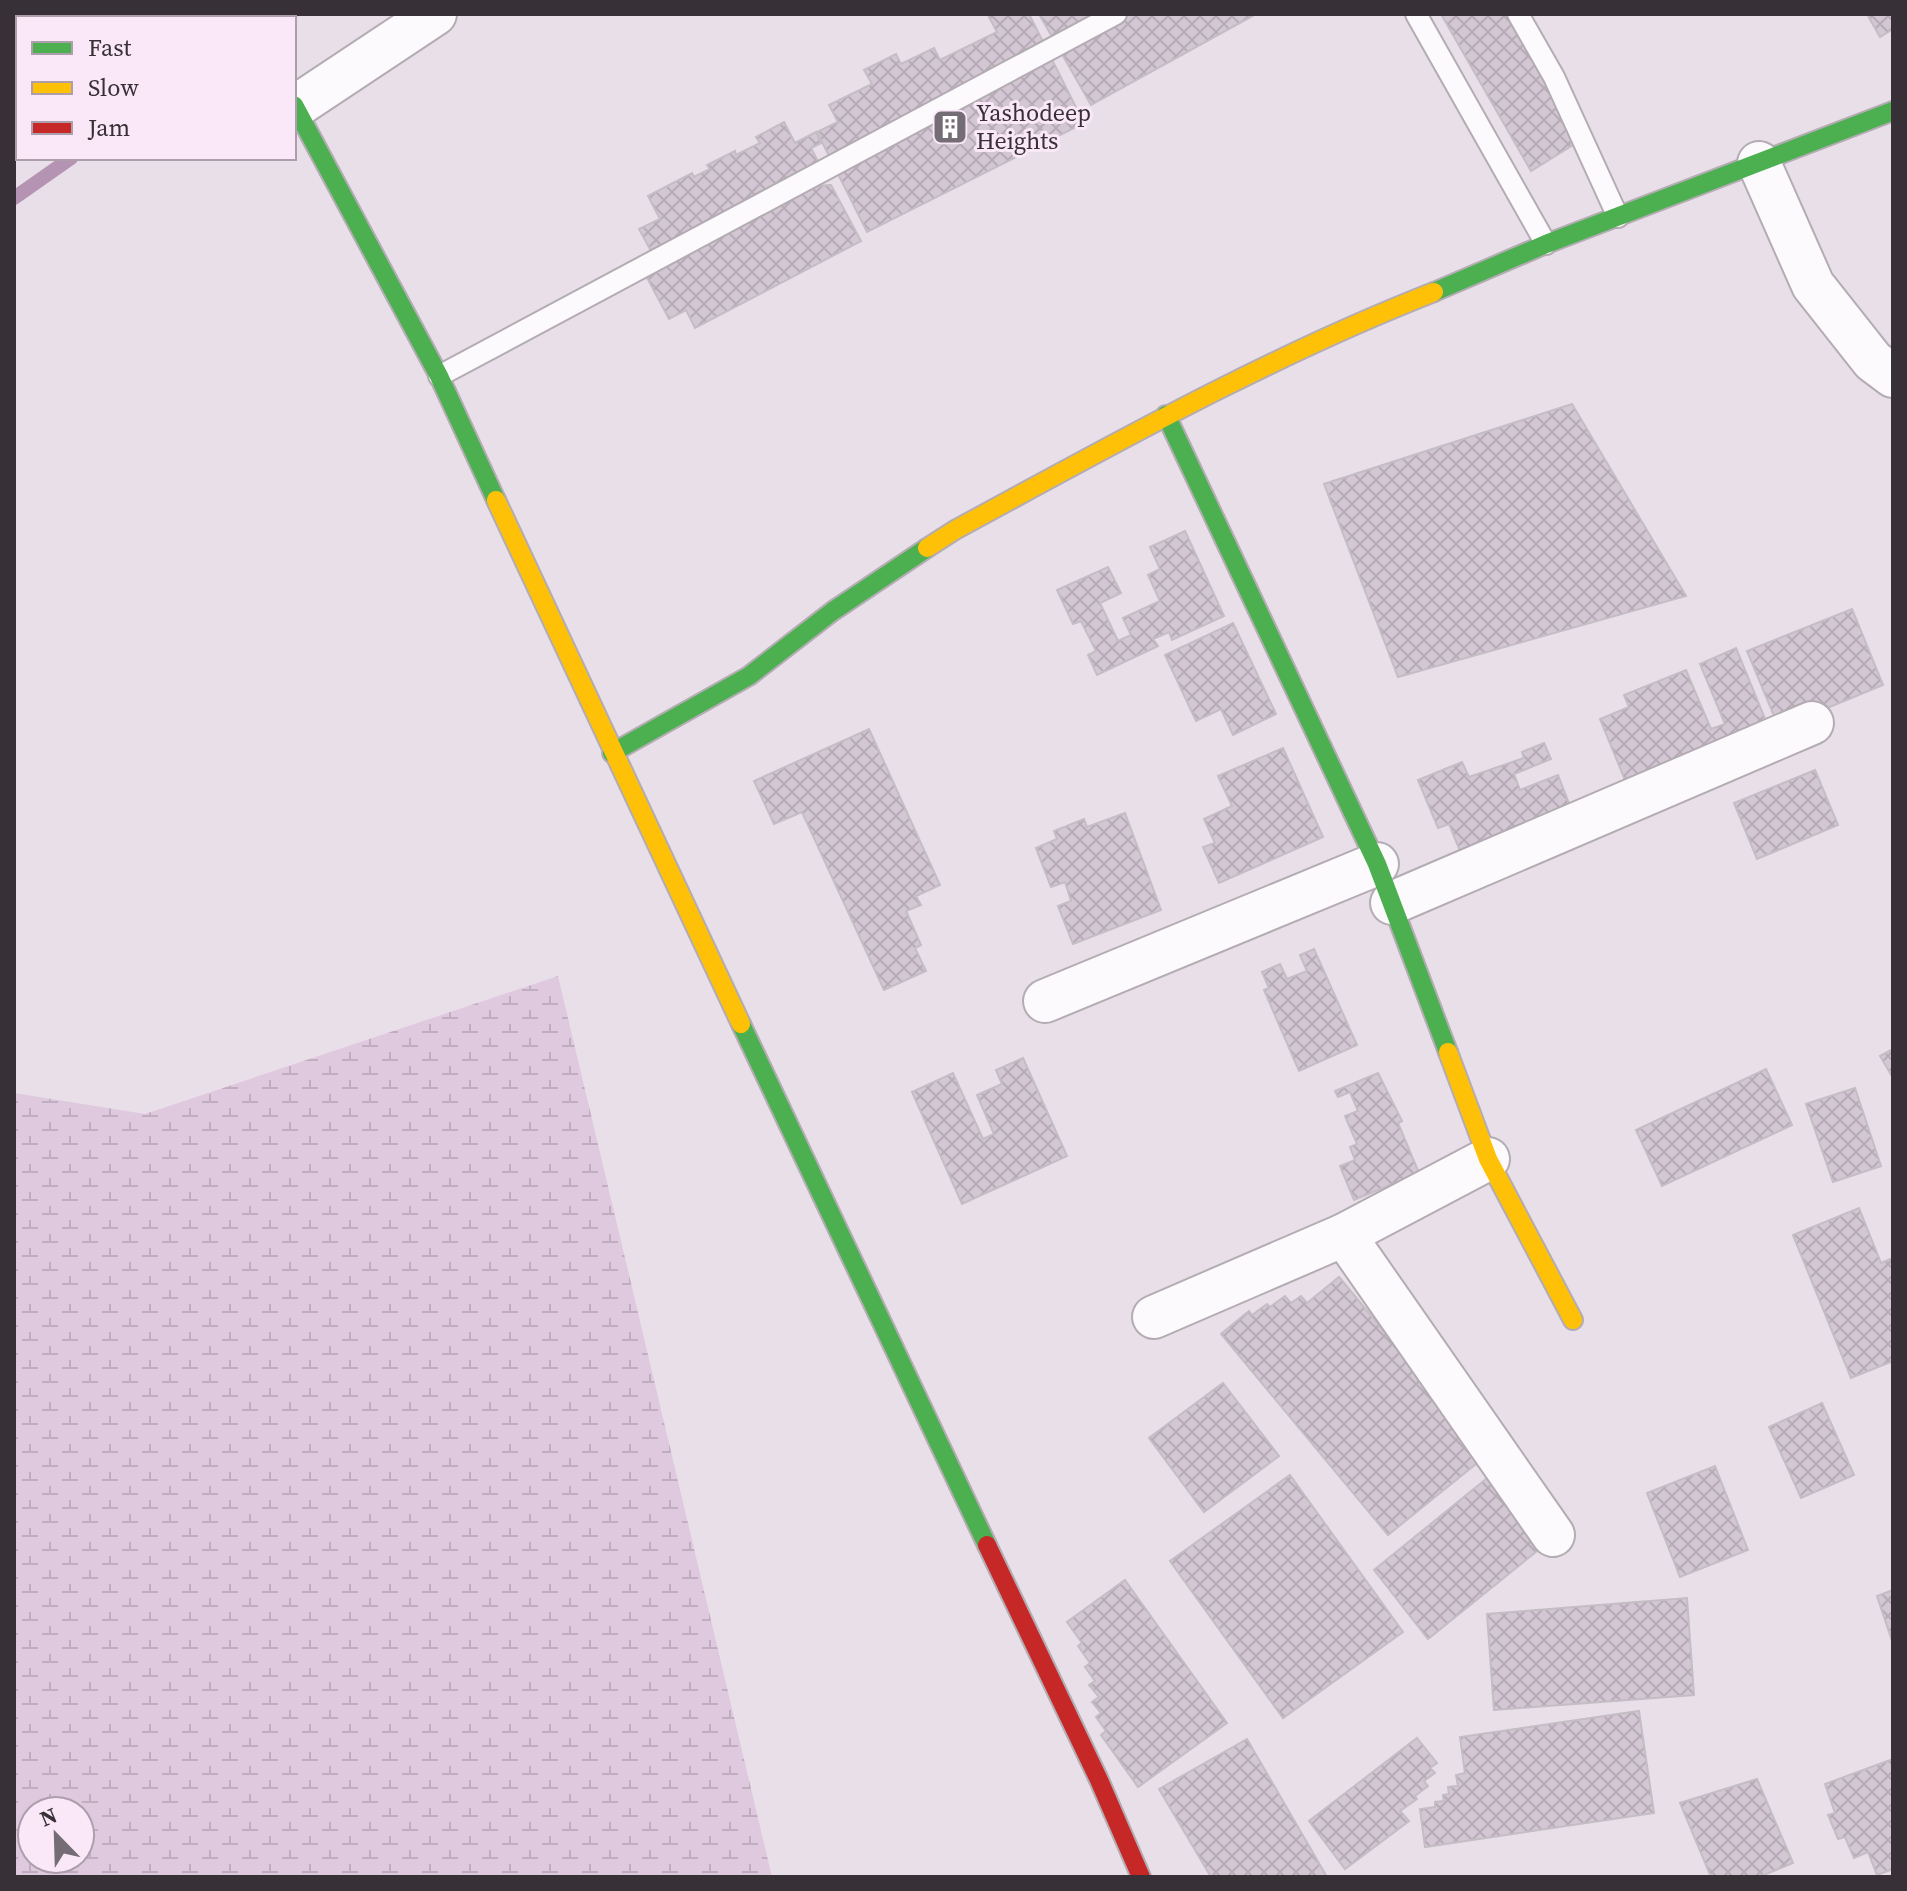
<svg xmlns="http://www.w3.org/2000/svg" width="1907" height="1891" viewBox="0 0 1907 1891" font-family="'Source Serif 4',serif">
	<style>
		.wetland { fill: url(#wetland-marsh); fill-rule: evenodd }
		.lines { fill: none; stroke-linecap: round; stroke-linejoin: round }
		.stream { stroke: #b493b3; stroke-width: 14 }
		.building { fill: url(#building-cross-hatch); stroke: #c4bdc4; stroke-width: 2 }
		.lane-casing { stroke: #b4acb3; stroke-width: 24 }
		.street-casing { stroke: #b4acb3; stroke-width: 46 }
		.fast-casing { stroke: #b4acb3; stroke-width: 22 }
		.slow-casing { stroke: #b4acb3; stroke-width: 22 }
		.jam-casing { stroke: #b4acb3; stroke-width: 22 }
		.lane { stroke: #fcfafc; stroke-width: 20 }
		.street { stroke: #fcfafc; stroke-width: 42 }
		.fast { stroke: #4caf50; stroke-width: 18 }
		.slow { stroke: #ffc107; stroke-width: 18 }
		.jam { stroke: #c62828; stroke-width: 18 }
		.labels { text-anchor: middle; stroke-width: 6; stroke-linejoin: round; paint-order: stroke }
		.poi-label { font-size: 24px; fill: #373037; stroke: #fae8f8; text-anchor: start }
	</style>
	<defs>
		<pattern id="wetland-marsh" width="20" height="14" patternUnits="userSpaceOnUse" patternTransform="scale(2)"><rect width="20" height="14" fill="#dfc9de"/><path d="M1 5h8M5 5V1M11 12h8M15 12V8" fill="none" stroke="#c0adbf"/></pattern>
		<pattern id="building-cross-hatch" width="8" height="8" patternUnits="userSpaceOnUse" patternTransform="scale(2)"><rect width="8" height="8" fill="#d4c7d4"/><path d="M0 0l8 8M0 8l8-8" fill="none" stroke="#b7abb7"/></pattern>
	</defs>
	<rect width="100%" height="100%" fill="#e8dfe8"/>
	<path class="wetland" d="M558 976 772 1877H14V1093L145 1114ZM32 1811H80V1859H32Z"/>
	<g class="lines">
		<g class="stream">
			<path d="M285 18 291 14"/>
			<path d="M14 198 71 158"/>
		</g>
	</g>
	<g class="building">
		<path d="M991 14H1029L1084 123 867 232 817 132 838 122 829 105 872 84 864 70 896 54 901 64 934 48 940 60 997 32 988 15Z"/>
		<path d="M1039 14H1256L1091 105Z"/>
		<path d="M1441 14H1509L1578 142 1531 171Z"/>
		<path d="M1867 14H1893V29L1880 37Z"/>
		<path d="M784 122 795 143 816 132 821 143 811 148 825 175 814 186 831 185 861 241 695 328 686 310 669 319 637 259 651 251 639 229 660 219 648 196 692 173 694 177 710 169 707 165 735 151 736 155 760 143 756 137Z"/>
		<path d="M1572 404 1686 596 1398 677 1324 484Z"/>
		<path d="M1185 531 1224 616 1172 640 1169 632 1153 639 1158 646 1097 675 1088 655 1096 651 1081 621 1073 624 1057 590 1108 567 1121 593 1100 603 1118 641 1131 635 1123 618 1160 601 1148 575 1160 569 1150 547Z"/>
		<path d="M1852 609 1883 685 1779 728 1747 651Z"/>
		<path d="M1233 623 1276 714 1233 735 1221 709 1196 721 1165 655Z"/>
		<path d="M1736 648 1768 726 1627 785 1600 719 1629 707 1624 695 1686 670 1711 729 1725 724 1700 664Z"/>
		<path d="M869 729 940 885 916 896 921 905 906 911 921 945 915 948 926 971 884 990 802 812 774 824 754 781Z"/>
		<path d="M1544 743 1551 759 1514 774 1520 790 1558 775 1570 806 1460 851 1449 824 1438 828 1418 780 1462 762 1469 777 1524 758 1522 752Z"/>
		<path d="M1283 748 1323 837 1219 883 1203 847 1215 843 1204 819 1232 806 1218 776Z"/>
		<path d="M1815 770 1838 825 1757 859 1734 803Z"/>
		<path d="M1125 813 1161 910 1073 944 1058 906 1071 901 1065 882 1051 887 1036 848 1057 839 1054 831 1084 819 1087 827Z"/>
		<path d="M1314 949 1357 1045 1299 1071 1264 990 1269 988 1262 972 1280 964 1287 979 1307 971 1300 955Z"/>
		<path d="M1893 1049V1078L1880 1056Z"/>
		<path d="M1023 1058 1067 1156 962 1204 912 1092 953 1073 983 1139 994 1134 977 1095 1002 1084 996 1070Z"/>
		<path d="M1766 1069 1792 1125 1662 1186 1636 1130Z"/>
		<path d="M1378 1073 1402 1121 1398 1123 1419 1173 1354 1200 1340 1166 1355 1160 1350 1147 1357 1144 1345 1116 1358 1111 1350 1092 1338 1097 1335 1091Z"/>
		<path d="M1855 1088 1881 1166 1833 1182 1806 1104Z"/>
		<path d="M1859 1208 1881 1263 1893 1258V1361L1851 1378 1793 1235Z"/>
		<path d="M1339 1277 1487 1455 1388 1535 1221 1334 1249 1311 1252 1315 1267 1304 1270 1307 1285 1296 1291 1303 1301 1296 1307 1303Z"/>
		<path d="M1223 1383 1279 1456 1204 1512 1149 1438Z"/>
		<path d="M1822 1403 1854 1475 1801 1498 1769 1427Z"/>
		<path d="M1715 1466 1748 1550 1680 1577 1647 1493Z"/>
		<path d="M1290 1475 1403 1632 1283 1718 1170 1561Z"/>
		<path d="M1491 1475 1547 1543 1428 1639 1374 1570Z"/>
		<path d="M1125 1580 1227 1723 1138 1787 1101 1735 1106 1731 1096 1717 1101 1713 1092 1702 1099 1697 1089 1685 1095 1681 1085 1667 1090 1663 1078 1646 1082 1643 1067 1622Z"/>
		<path d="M1893 1590V1644L1877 1596Z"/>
		<path d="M1687 1598 1694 1695 1494 1710 1487 1614Z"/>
		<path d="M1639 1711 1654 1813 1425 1847 1420 1809 1435 1807V1802L1444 1801 1443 1795 1449 1794 1448 1787 1458 1786 1456 1775 1465 1773 1460 1737Z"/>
		<path d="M1417 1738 1437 1763 1430 1768 1435 1773 1424 1781 1428 1786 1415 1796 1417 1799 1400 1811 1409 1821 1345 1869 1309 1821Z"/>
		<path d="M1247 1739 1327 1877H1211L1159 1789Z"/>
		<path d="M1893 1759V1869L1877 1875 1868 1852 1854 1858 1845 1837 1838 1839 1828 1815 1835 1813 1825 1784Z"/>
		<path d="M1757 1779 1793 1863 1759 1877H1711L1680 1803Z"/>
	</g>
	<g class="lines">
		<defs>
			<g id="lane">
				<path d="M1416 14 1546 244"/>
				<path d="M1518 14 1554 77 1618 217"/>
				<path d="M439 376 1116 14"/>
			</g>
			<g id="street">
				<path d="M295 107 435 14"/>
				<path d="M1759 163 1813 285 1873 361 1893 376"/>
				<path d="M1392 903 1812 723"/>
				<path d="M1045 1001 1377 864"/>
				<path d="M1488 1159 1344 1235 1553 1535"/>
				<path d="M1154 1317 1344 1235"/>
			</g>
			<g id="fast">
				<path d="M213 14 222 18"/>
				<path d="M88 18 99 14"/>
				<path d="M14 60 18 58"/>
				<path d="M294 105 439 376 496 500"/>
				<path d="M1434 292 1546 244 1893 111"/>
				<path d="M1166 415 1377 864 1448 1052"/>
				<path d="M612 753 749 676 833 611 927 548"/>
				<path d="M741 1024 987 1545"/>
			</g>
			<g id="slow">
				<path d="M496 500 741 1024"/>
				<path d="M927 548 955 530C1112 445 1268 357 1434 292"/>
				<path d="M1448 1052 1488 1159 1573 1320"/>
			</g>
			<path id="jam" d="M987 1545 1099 1780 1141 1877"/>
		</defs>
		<use href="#lane" class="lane-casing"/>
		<use href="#street" class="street-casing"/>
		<use href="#fast" class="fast-casing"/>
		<use href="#slow" class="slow-casing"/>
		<use href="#jam" class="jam-casing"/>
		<use href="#lane" class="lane"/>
		<use href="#street" class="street"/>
		<use href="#fast" class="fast"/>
		<use href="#slow" class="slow"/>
		<use href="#jam" class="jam"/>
	</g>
	<defs>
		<symbol id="building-square" viewBox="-11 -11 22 22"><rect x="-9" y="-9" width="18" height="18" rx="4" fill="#756d75" stroke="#fae8f8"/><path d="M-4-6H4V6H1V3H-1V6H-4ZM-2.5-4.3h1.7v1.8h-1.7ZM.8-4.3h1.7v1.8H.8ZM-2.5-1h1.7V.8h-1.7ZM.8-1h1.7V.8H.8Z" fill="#fff"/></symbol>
	</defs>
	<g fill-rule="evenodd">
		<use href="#building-square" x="930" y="107" width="40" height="40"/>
	</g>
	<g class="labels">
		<g class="poi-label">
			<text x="976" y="121">Yashodeep<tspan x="976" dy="28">Heights</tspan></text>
		</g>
	</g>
	<rect width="1907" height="1891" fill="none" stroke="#373037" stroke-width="32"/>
	<rect x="16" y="16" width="280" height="144" fill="#fae8f8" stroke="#ac9eab" stroke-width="2"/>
	<rect x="32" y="42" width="40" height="12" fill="#4caf50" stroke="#ac9eab" stroke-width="2"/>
	<text x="88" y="56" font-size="24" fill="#373037">Fast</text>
	<rect x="32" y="82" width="40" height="12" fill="#ffc107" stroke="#ac9eab" stroke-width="2"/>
	<text x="88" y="96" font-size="24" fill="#373037">Slow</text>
	<rect x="32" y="122" width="40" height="12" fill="#c62828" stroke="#ac9eab" stroke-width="2"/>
	<text x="88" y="136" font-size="24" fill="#373037">Jam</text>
	<g transform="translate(56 1835) rotate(337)"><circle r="38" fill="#fae8f8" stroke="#ac9eab" stroke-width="2"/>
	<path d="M0-6L14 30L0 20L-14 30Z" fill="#756d75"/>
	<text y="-12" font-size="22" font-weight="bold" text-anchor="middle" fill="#373037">N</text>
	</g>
</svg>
